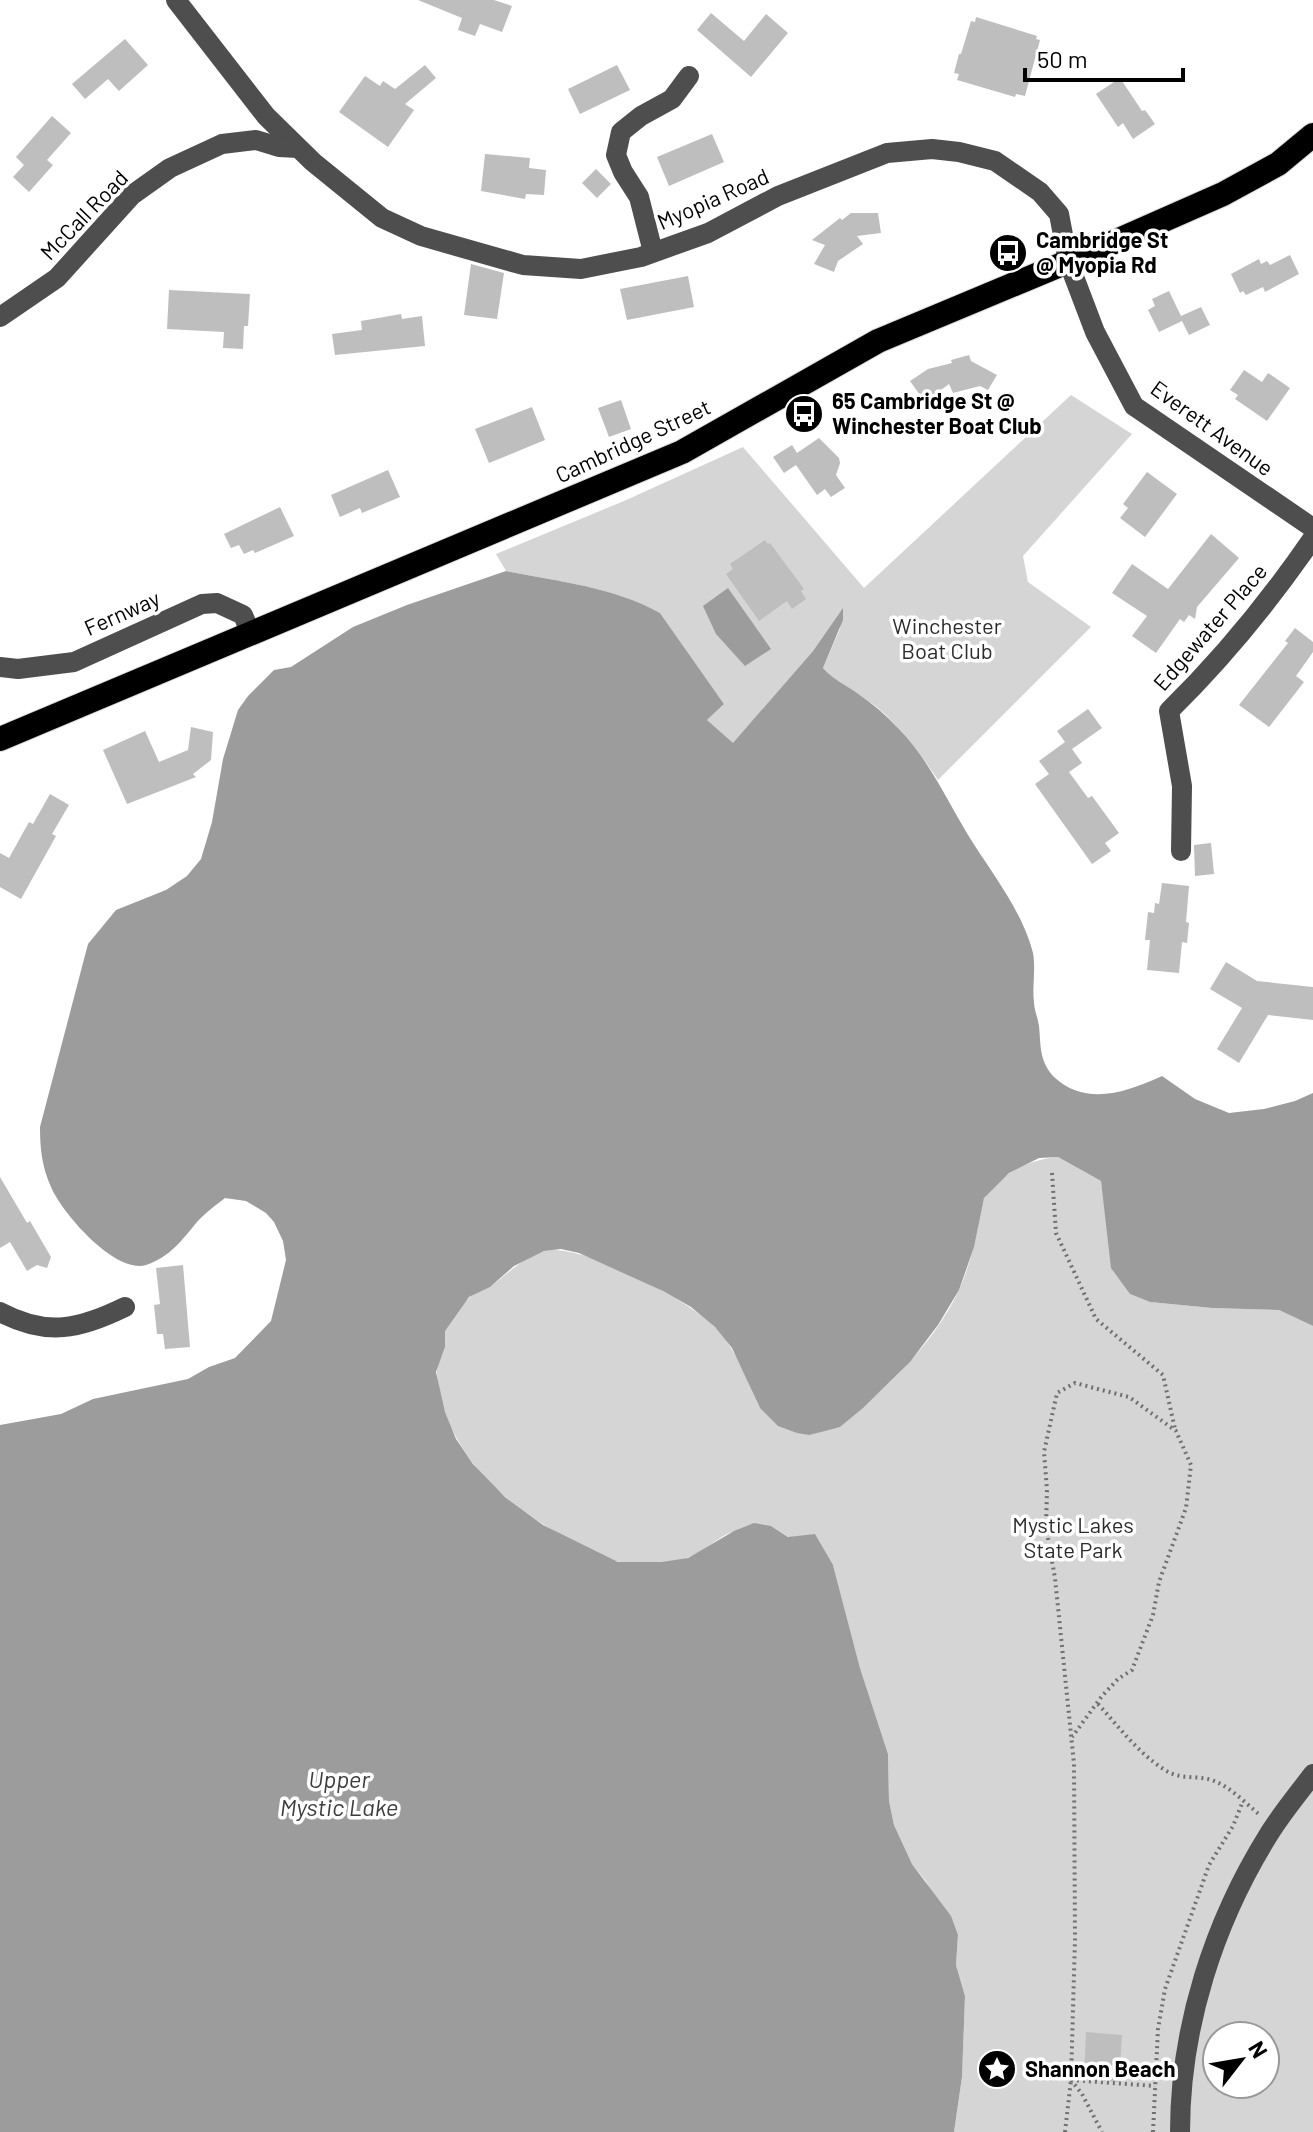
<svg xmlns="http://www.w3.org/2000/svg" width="1313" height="2132" viewBox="0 0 1313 2132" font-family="Barlow,sans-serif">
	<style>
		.green { fill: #d5d5d5; fill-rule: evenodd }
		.water { fill: #9c9c9c }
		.building { fill: #bebebe }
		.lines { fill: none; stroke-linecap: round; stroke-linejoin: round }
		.highway-casing { stroke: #dbdbdb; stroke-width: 26 }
		.path { stroke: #707070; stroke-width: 4; stroke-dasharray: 2 4; stroke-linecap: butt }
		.minor { stroke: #4e4e4e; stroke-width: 20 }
		.highway { stroke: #000; stroke-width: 24 }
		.labels { text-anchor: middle; stroke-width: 7; stroke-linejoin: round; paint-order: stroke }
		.street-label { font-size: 22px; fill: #000; stroke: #fff }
		.poi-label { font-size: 22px; font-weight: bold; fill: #000; stroke: #fff; text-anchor: start }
		.park-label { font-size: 22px; fill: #2c2c2c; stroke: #fff }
		.water-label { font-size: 24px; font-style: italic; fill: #3d3d3d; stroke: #fff }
	</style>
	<rect width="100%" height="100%" fill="#fff"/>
	<g class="green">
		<path d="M1071 395 1132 434 1023 556 1028 582 1091 627 938 780C921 754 902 729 878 708 860 693 838 685 823 668L840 629 842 610 813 651 733 744 707 720 724 704 660 613C615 587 556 581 506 571L496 554 624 501 743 447 864 588Z"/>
		<path d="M1058 1157 1101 1181 1107 1223 1130 1294 1150 1302 1212 1308 1279 1310 1313 1326V2132H954L962 2077 965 1996 956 1965 958 1935 925 1880 912 1864 894 1825 889 1801 888 1754 860 1668 833 1565 771 1526C759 1527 746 1527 735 1531 718 1536 704 1552 687 1558 668 1565 642 1565 621 1562 595 1560 538 1522 516 1505 475 1475 441 1427 437 1375 436 1365 443 1356 445 1346 445 1342 444 1338 444 1334 446 1323 460 1307 468 1299 473 1293 482 1291 489 1287 508 1275 521 1258 544 1251 580 1241 691 1301 717 1329 737 1351 747 1381 760 1408L840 1427C885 1388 933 1346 959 1290 967 1272 973 1251 977 1232 979 1222 980 1205 985 1196 1001 1173 1031 1159 1058 1157ZM1217 2036H1265V2084H1217Z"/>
	</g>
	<g class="water">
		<path d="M506 571C556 581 615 587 660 613L724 704 707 720 733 743 813 651 843 608V620L823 668C834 680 844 684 857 693 872 703 886 715 899 729 932 763 949 806 975 846 997 880 1023 914 1033 953 1036 969 1032 986 1034 1002 1034 1010 1038 1018 1039 1026 1041 1046 1039 1061 1054 1077 1086 1107 1127 1092 1162 1076L1195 1099 1229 1113 1264 1109 1295 1101 1313 1093V1326L1279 1310 1212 1308 1150 1302 1130 1294 1111 1268 1101 1181 1058 1157 1039 1158 1009 1173 984 1198 974 1247 959 1290 938 1325 910 1362 863 1408 840 1427 825 1431 809 1435 797 1433 778 1426 760 1408 732 1348 715 1327 691 1307 663 1291 579 1253 561 1249 544 1251 514 1266 490 1287 469 1297 445 1331V1347L436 1372 445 1412 456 1439 473 1464 505 1497 543 1525 618 1562H662L688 1558 734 1531 754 1523 771 1526 788 1537 815 1534 833 1565 860 1668 888 1754 889 1801 894 1825 912 1864 951 1916 958 1935 956 1965 965 1996 962 2077 954 2132H0V1425L61 1414 93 1399 188 1379 209 1367 235 1358 271 1321 286 1260 283 1241 274 1222 266 1213 246 1201 225 1198C216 1205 205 1213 197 1222 182 1240 170 1257 146 1265 115 1274 62 1213 51 1187 42 1167 40 1149 40 1127L88 944 116 910 166 890 187 876 201 859 212 822 223 759 238 710 248 696 274 670 291 667 353 627 407 605Z"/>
		<path d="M728 588 771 649 745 666 716 634 703 606Z"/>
	</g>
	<g class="building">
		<path d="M418 0H494L512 6 502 32 480 24 475 36 458 30 462 18Z"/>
		<path d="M711 13 744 41 766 14 788 33 751 77 697 30Z"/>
		<path d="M976 17 1037 36 1036 39 1040 40 1025 96 1016 94 1015 97 957 80 959 74 954 73 959 54H961L971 21 975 22Z"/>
		<path d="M125 39 148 65 119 91 108 79 85 99 72 84Z"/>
		<path d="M425 65 436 78 405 104 414 110 388 147 339 112 365 76 380 86 383 81 395 89Z"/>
		<path d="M617 65 630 90 580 114 568 89Z"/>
		<path d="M1120 78 1142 111 1145 110 1155 124 1133 139 1123 123 1118 127 1096 94Z"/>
		<path d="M52 116 71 133 47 160 53 165 29 192 13 177 24 165 16 157Z"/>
		<path d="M712 134 724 162 669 186 657 157Z"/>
		<path d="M485 154 530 158 529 168 546 170 544 195 526 194 525 199 481 191Z"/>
		<path d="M596 169 611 184 597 198 582 183Z"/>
		<path d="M851 213H878L881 233 857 236 863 244 838 261 834 272 814 264 825 245 812 240 840 218 842 220Z"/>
		<path d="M1290 255 1299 274 1265 292 1263 287 1246 295 1243 291 1240 293 1231 274 1259 259 1261 264 1267 261 1270 265Z"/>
		<path d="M471 264 504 273 497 319 464 315Z"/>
		<path d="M688 276 694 307 627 320 620 289Z"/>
		<path d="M169 290 250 294 248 326H244L243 349 223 348 224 332 167 329Z"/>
		<path d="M1169 291 1181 316 1201 307 1210 325 1189 335 1182 321 1159 332 1148 310 1155 306 1152 299Z"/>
		<path d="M401 314 402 319 422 316 425 346 335 355 332 334 362 330 361 321Z"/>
		<path d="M969 355 971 361 997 375 988 390 980 386 953 393 949 384 925 402 910 381 928 369 952 363 951 360Z"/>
		<path d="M1244 370 1262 382 1268 373 1290 388 1267 421 1235 399 1238 395 1230 390Z"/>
		<path d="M621 400 631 429 609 437 598 408Z"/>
		<path d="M532 407 545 440 489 463 475 429Z"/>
		<path d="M819 438 839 458 840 463 836 475 845 488 831 497 825 489 817 495 796 465 784 473 773 457 792 445 797 453Z"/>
		<path d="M388 470 400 497 362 513 360 508 340 517 331 495Z"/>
		<path d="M1147 472 1177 494 1145 537 1120 518 1128 508 1123 504Z"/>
		<path d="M280 507 294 536 255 553 253 550 244 554 239 545 231 548 224 534Z"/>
		<path d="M1211 534 1239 558 1197 607 1195 619 1189 615 1184 622 1180 619 1156 653 1132 636 1147 616 1112 593 1132 564 1168 589Z"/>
		<path d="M765 540 768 544 770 543 804 589 801 591 806 599 792 609 787 601 759 621 726 574 733 569 730 564Z"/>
		<path d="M1295 628 1313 642V652L1296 676 1304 682 1269 727 1239 705 1288 643 1285 641Z"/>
		<path d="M1088 709 1102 728 1072 749 1082 763 1069 772 1088 798 1092 796 1119 833 1105 843 1111 851 1092 864 1035 784 1049 774 1039 761 1065 742 1057 731Z"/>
		<path d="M191 727 213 732 211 760 193 774 196 777 127 804 103 750 145 731 159 762 188 750Z"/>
		<path d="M50 794 69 805 52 834 56 836 21 899 0 887V853L9 858 29 822 33 824Z"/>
		<path d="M1211 843 1214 874 1195 876 1194 845Z"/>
		<path d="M1162 883 1189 886 1186 922 1189 923 1187 943 1182 942 1179 973 1147 970 1150 940H1145L1148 912 1154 913 1155 903 1159 904Z"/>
		<path d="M1226 962 1257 981 1313 987V1020L1268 1015 1239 1063 1217 1049 1242 1008 1210 989Z"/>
		<path d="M0 1177 27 1223 30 1221 51 1257 47 1268 37 1265 27 1271 10 1242 0 1248Z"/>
		<path d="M183 1265 190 1347 165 1349 163 1334H157L154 1305 160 1304 156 1268Z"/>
		<path d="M1086 2032 1122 2035 1119 2082 1084 2079Z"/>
	</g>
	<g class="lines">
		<defs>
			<path id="highway" d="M0 739 682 452 878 341 1089 253 1223 194 1278 164 1313 135"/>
		</defs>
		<use href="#highway" class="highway-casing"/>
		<g class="path">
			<path d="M1052 1173 1056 1233 1096 1319 1163 1375 1175 1429"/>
			<path d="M1098 1704C1119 1727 1138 1753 1165 1770 1178 1779 1194 1776 1208 1779 1228 1784 1244 1802 1260 1815"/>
			<path d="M1071 2080 1155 2086"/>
			<path d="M1071 2080 1082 2094 1102 2132"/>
			<path d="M1065 2132 1071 2080 1075 1939 1074 1764 1055 1578 1046 1527 1047 1490 1044 1452 1057 1393 1075 1383 1129 1397 1176 1431 1191 1465 1186 1508 1159 1582 1153 1615 1132 1670 1118 1679 1102 1696 1072 1737"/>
			<path d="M1153 2132 1158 2029 1165 1989 1209 1865 1233 1826 1243 1801"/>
		</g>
		<g class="minor">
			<path d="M176 0 266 116 313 162 382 218 421 236 523 265 581 269 641 257 708 233 778 196 887 153 932 149 959 152 995 161 1040 192 1059 214 1068 261 1095 332 1134 406 1313 528"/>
			<path d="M653 252 639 197 623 172 616 155 621 132 641 116 672 99 689 76"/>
			<path d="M0 317 57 278 132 195 170 168 222 144 256 140 279 147 298 148"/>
			<path d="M0 667 18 669 74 662 202 604 217 603 243 615 250 632"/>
			<path d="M1181 851 1182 786 1169 711C1224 657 1269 602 1313 538"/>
			<path d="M0 1312C47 1337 80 1329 125 1307"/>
			<path d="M1180 2132C1180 2027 1214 1922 1269 1834 1282 1813 1298 1794 1313 1774"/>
		</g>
		<use href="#highway" class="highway"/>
	</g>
	<defs>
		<symbol id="bus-disc" viewBox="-11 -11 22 22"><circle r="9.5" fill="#000" stroke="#fff"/><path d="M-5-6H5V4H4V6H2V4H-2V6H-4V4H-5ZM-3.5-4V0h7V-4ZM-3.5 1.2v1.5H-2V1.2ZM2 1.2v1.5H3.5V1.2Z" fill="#fff"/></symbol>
		<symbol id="sight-disc" viewBox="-11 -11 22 22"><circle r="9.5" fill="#000" stroke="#fff"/><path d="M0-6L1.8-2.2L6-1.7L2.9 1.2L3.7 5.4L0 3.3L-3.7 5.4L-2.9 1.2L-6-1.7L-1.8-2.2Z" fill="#fff"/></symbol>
	</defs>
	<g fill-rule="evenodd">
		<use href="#bus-disc" x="986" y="231" width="44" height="44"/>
		<use href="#bus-disc" x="782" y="392" width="44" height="44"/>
		<use href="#sight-disc" x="975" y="2047" width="44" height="44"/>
	</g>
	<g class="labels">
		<g class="street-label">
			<text transform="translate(713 199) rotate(-24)" y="8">Myopia Road</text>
			<text transform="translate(84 215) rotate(-46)" y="8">McCall Road</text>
			<text transform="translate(1212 428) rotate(36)" y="8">Everett Avenue</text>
			<text transform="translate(633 441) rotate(-25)" y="8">Cambridge Street</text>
			<text transform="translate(122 613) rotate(-24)" y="8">Fernway</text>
			<text transform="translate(1210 627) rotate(-49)" y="8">Edgewater Place</text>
		</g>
		<g class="poi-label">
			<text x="1036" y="248">Cambridge St<tspan x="1036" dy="25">@ Myopia Rd</tspan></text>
			<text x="832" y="409">65 Cambridge St @<tspan x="832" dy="25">Winchester Boat Club</tspan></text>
			<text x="1025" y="2077">Shannon Beach</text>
		</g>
		<g class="park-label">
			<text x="947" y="634">Winchester<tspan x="947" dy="25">Boat Club</tspan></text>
			<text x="1073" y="1533">Mystic Lakes<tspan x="1073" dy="25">State Park</tspan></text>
		</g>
		<g class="water-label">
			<text x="339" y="1788">Upper<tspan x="339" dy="28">Mystic Lake</tspan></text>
		</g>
	</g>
	<g transform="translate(1241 2060) rotate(59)"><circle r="38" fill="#ffffff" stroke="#999999" stroke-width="2"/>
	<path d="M0-6L14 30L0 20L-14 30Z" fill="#000000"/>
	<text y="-12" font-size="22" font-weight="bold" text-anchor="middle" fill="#000000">N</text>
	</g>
	<path d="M1025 68v12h158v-12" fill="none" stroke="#000000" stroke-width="4"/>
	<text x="1037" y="68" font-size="24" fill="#000000" stroke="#ffffff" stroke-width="6" paint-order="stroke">50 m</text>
</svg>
